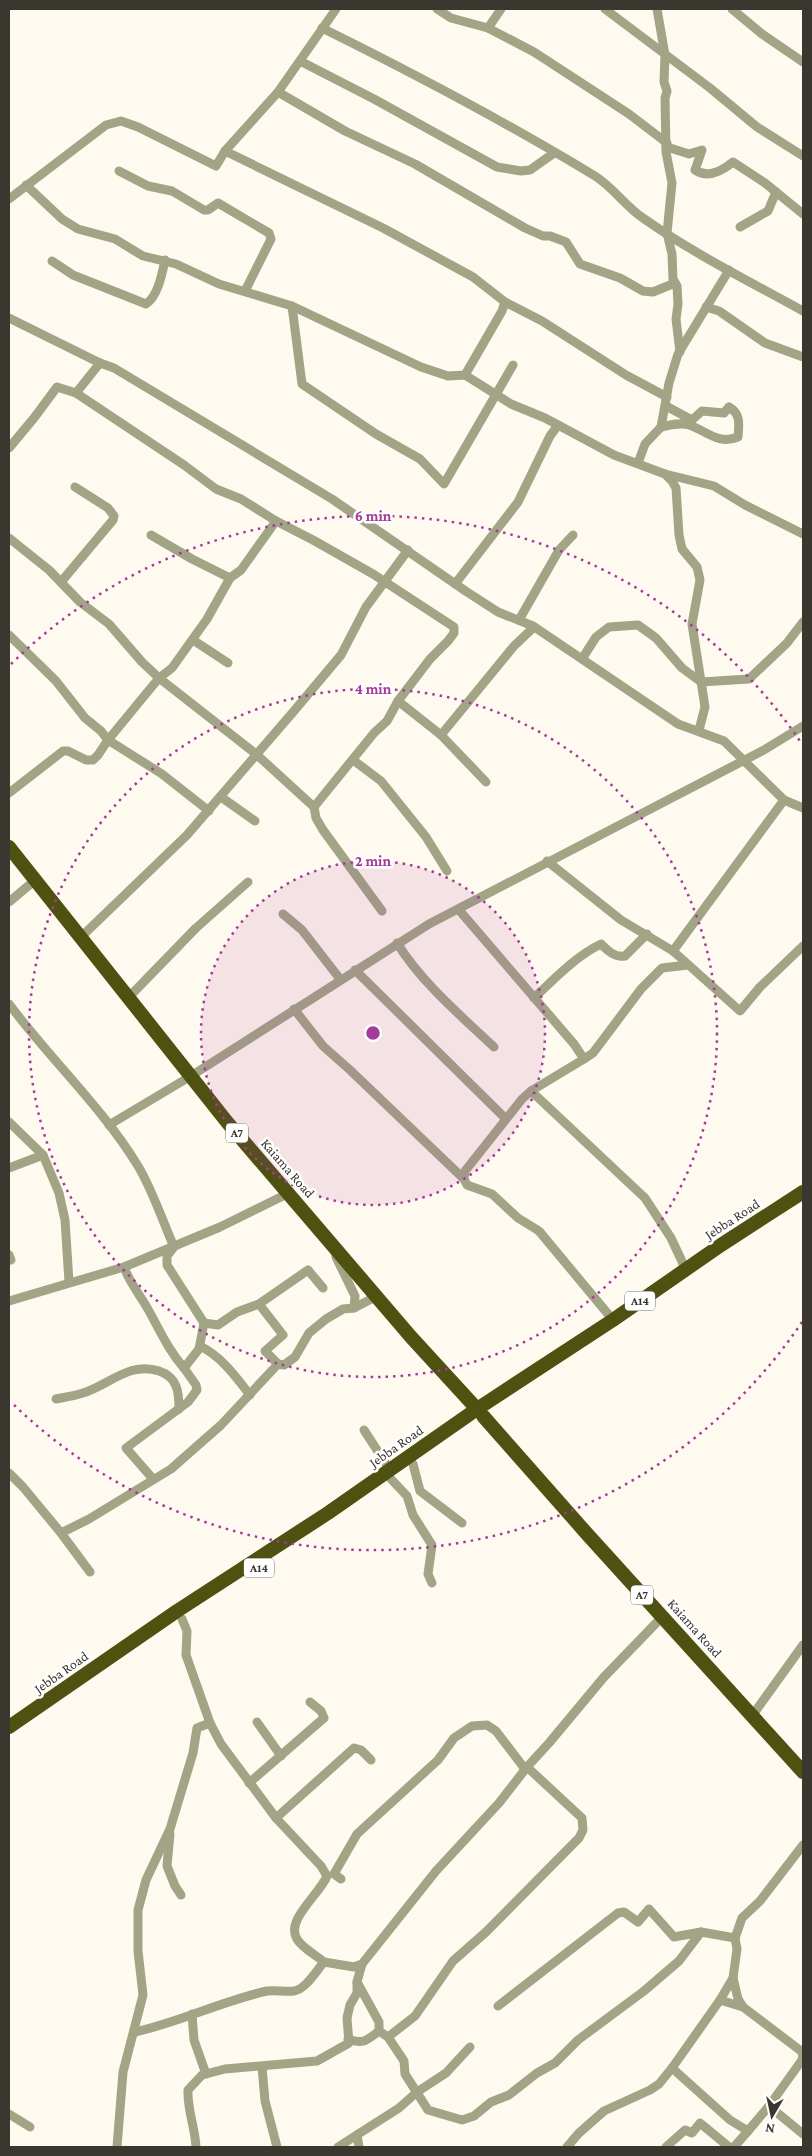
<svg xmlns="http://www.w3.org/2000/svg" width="812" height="2156" viewBox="0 0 812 2156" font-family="'Crimson Pro',serif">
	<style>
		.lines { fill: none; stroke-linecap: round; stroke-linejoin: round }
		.minor { stroke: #a1a585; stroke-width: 9 }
		.trunk { stroke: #4e5110; stroke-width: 14 }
		.ring { fill: none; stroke: #a63a9a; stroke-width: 2.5; stroke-dasharray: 2.5 5 }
		.labels { text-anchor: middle; stroke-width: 5; stroke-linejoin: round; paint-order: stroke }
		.shield { fill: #fff; stroke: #75736f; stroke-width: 1 }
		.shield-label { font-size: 12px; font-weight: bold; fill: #3a3731 }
		.street-label { font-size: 14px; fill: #3a3731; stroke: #fff }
		.centre { fill: #a63a9a; stroke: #fff; stroke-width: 2.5 }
		.ring-label { font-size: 15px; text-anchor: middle; font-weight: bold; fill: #a63a9a; stroke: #fff; stroke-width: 5; stroke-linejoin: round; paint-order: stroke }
	</style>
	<rect width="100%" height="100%" fill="#fffaf0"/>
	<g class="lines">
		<g class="minor">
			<path d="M437 9 451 18 488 28 534 52 629 114 667 143"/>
			<path d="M605 9 710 88 757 127 803 156"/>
			<path d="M657 9 665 55 664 82 667 91 665 98 666 152 672 183 667 233 672 254 673 279 677 286 678 304 676 319 680 352"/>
			<path d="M732 9 762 34 803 62"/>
			<path d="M322 28C415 74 506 122 595 176 614 188 625 206 643 218 694 254 749 281 803 311"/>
			<path d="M488 28 501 9"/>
			<path d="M300 61 374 99 497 167 521 171 530 170 554 153"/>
			<path d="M278 92 345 131 415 164 525 228 543 236H550L566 242 580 264 620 278 643 291 653 292 675 283"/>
			<path d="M667 147 689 154 702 150 695 170C708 179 722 171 733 162L765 183 803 214"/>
			<path d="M225 151 383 228 473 277 505 302 542 321 626 375 667 397"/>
			<path d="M119 171 148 186 172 191 204 210H208L218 203 269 233 271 239 245 291"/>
			<path d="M26 185 62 219 78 229 115 239 143 256 176 264 219 284 292 306 421 367 448 376 465 375 511 404 545 418 614 455 665 474 714 486 745 505 803 534"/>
			<path d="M9 199 106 125 121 121 138 127 216 166 225 151 278 92 336 9"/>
			<path d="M740 227 768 211 776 192"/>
			<path d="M52 261 73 275 146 304C158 296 162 274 165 260"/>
			<path d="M292 306 302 384 376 434 420 459 444 484 513 365"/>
			<path d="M706 307 719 311 765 343 803 357"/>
			<path d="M9 318 100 363 114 368 332 499 467 592 498 612 533 626 678 724 724 741 784 800 803 808"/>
			<path d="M100 363 76 393 184 465 216 489 241 499 276 521 313 540 373 574 454 627V633L448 641 430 659 398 701"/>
			<path d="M465 375 502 311 505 302"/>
			<path d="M661 427C670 425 680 422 689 425 707 431 718 445 738 437 739 424 741 414 729 407L724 413 702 411 692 420 666 406"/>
			<path d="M9 448 34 418 57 387 76 393"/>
			<path d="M638 463 645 444 661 427 669 383 678 354 729 270"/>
			<path d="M665 474 672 481 676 488 679 535 682 549 697 567 700 580 692 624 705 707 699 730"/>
			<path d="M151 535 192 559 230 578"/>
			<path d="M9 538 49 570 80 602 109 624 142 662 159 678 256 754 314 807 316 818 323 830 382 911"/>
			<path d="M61 582 113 520 114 516 108 508 75 487"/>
			<path d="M455 584 518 502 550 436 558 425"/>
			<path d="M519 620 559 550 573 535"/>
			<path d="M9 635 56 681 85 718 101 731 108 740 162 774 209 811"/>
			<path d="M193 640 228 663"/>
			<path d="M582 659 596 637 609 627 638 625 656 638 682 668 701 682 749 679 787 643 803 622"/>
			<path d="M441 735 514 646 534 627"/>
			<path d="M353 760 381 781 426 837 447 871"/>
			<path d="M9 793 63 751H68L86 760H93L98 755 108 740 159 678 172 668 207 619 230 578 241 570 276 521"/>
			<path d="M221 797 255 821"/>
			<path d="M314 807 374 733 387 721 398 701 441 735 486 782"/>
			<path d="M547 861 621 920 673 951 740 1011 760 987 803 946"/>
			<path d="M9 902 34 881"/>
			<path d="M459 910 574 1044 584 1059 593 1053 641 989 662 968 688 965"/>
			<path d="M283 914 302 930 340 979"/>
			<path d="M80 938 187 835 294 711 341 655 366 607 408 550"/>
			<path d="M397 943C422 983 460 1015 494 1047"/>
			<path d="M673 951 784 800"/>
			<path d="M355 970 506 1119"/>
			<path d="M128 998 196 928 248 882"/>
			<path d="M534 998C554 979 576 956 601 944 607 950 615 958 625 956L647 934"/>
			<path d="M9 1004C50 1059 102 1107 138 1166 152 1189 163 1222 174 1247L167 1256V1265L204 1323"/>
			<path d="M294 1009 323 1046 350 1070 464 1179"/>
			<path d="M584 1059 531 1091 522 1099 465 1171 464 1179 467 1185 492 1194 518 1218 539 1231 613 1320"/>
			<path d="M531 1091 645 1198 671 1238 686 1270"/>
			<path d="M9 1122 43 1155 59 1193 65 1220 69 1282"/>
			<path d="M109 1125 191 1076 429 924 764 750 803 726"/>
			<path d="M9 1168 43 1155"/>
			<path d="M336 1253V1257L355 1296 354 1308"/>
			<path d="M9 1255 11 1260"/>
			<path d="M124 1267C130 1284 141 1296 149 1311 160 1331 169 1351 184 1368"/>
			<path d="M9 1301 124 1267 220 1227 289 1193"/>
			<path d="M200 1346C221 1356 236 1377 250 1395"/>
			<path d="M278 1364 284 1365 295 1357 309 1333 326 1319 343 1309 354 1308 377 1296"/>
			<path d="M56 1399C65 1397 74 1396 83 1393 109 1385 130 1361 159 1371 177 1377 179 1391 179 1409"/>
			<path d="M364 1430 390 1470"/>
			<path d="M413 1464 420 1491 462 1523"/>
			<path d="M9 1473 23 1487 61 1533 89 1519 171 1469 221 1425 278 1364 265 1351 283 1335 259 1304"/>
			<path d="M153 1479 126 1448 188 1402 197 1390 196 1385 184 1368 199 1349 204 1323 218 1325 237 1312 259 1304 308 1270 323 1288"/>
			<path d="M391 1479 407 1496 413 1515 432 1545 428 1574 432 1583"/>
			<path d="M61 1533 90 1572"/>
			<path d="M182 1619 187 1631 186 1655 210 1723 221 1744 276 1818 321 1866 327 1876C320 1894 285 1920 297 1939 302 1948 316 1955 324 1962"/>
			<path d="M752 1716 803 1645"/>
			<path d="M257 1722 281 1756"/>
			<path d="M249 1783 324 1718 321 1711 310 1702"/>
			<path d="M276 1818 354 1748 361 1750 371 1760"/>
			<path d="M170 1834 167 1866 175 1886 181 1895"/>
			<path d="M341 1879 334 1874 357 1834 438 1760 454 1738 472 1726 487 1725 496 1731 525 1769"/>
			<path d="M733 1978 738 1999 743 2007"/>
			<path d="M357 1982 379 2022V2031L388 2037 404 2061 405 2074 428 2110 462 2120 474 2116 491 2102 509 2095 537 2073 555 2063 578 2040 644 1991 679 1961 701 1932"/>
			<path d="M498 2006 618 1913 624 1912 638 1922 649 1909 674 1937 701 1932 735 1938"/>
			<path d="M192 2014 194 2040 206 2074"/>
			<path d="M135 2032C180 2022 222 2001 267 1991 276 1990 287 1992 294 1991 306 1989 316 1971 324 1962L354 1967 362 1964 436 1871 499 1803 527 1767 549 1743 604 1677 662 1617"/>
			<path d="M388 2037 415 2016 453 1961 486 1932 579 1838 583 1830 582 1818 527 1767"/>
			<path d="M348 2039C362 2045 368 2040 379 2031"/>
			<path d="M262 2067 265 2101 277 2147"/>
			<path d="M672 2068 730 2120 748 2131 769 2106 802 2060 803 2055 801 2051 743 2007 720 2000"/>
			<path d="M769 2106 803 2134"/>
			<path d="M9 2114 30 2127"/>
			<path d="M357 2135 359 2147"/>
			<path d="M117 2147 123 2072 143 1995 138 1951V1910L146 1880 170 1829 193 1753 197 1728 210 1723"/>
			<path d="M196 2147C195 2127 187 2109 188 2090L202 2075 225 2069 317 2061 349 2043 347 2018 350 2005 357 1993V1982L362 1964"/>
			<path d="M338 2147 399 2108 417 2092 446 2073 470 2047"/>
			<path d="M567 2147 579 2133 604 2111 650 2090 659 2084 672 2068 720 2000 733 1978 737 1949 735 1938 742 1918 760 1901 803 1845"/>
			<path d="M666 2147 685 2130 692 2133 700 2123 729 2147"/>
			<path d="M734 2147 748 2131"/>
		</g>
		<g class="trunk">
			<path d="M9 847 227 1122 411 1337 477 1409"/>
			<path d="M483 1416 588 1535 803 1772"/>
			<path d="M9 1727 177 1611 328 1513 477 1409 613 1320 721 1245 803 1192"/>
		</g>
	</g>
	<circle cx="373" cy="1033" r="172" fill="#a63a9a" fill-opacity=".12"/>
	<g class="ring">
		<circle cx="373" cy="1033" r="172"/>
		<circle cx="373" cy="1033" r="344"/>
		<path d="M802 1322A517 517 0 0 1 11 1402M11 664A517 517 0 0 1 802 744"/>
	</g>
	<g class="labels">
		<g class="shield">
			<rect x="226" y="1123.5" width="22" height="19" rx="4"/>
			<rect x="625" y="1291.5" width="30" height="19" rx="4"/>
			<rect x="244" y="1558.5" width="30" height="19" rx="4"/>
			<rect x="631" y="1585.5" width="22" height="19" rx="4"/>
		</g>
		<g class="shield-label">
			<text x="237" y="1137">A7</text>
			<text x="640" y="1305">A14</text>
			<text x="259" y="1572">A14</text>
			<text x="642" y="1599">A7</text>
		</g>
		<g class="street-label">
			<text transform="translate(288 1168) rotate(49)" y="5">Kaiama Road</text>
			<text transform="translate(732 1219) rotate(-33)" y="5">Jebba Road</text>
			<text transform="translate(396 1446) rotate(-35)" y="5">Jebba Road</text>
			<text transform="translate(695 1628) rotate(48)" y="5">Kaiama Road</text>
			<text transform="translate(61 1672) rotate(-35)" y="5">Jebba Road</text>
		</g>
	</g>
	<circle cx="373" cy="1033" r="8" class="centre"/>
	<g class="ring-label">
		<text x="373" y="521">6 min</text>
		<text x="373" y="694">4 min</text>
		<text x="373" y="866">2 min</text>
	</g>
	<rect width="812" height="2156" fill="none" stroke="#3a3731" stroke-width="20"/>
	<g transform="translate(772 2116) rotate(189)" stroke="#ffffff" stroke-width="4" paint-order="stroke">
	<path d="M0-4L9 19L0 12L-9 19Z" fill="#3a3731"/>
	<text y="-8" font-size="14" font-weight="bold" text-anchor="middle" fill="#3a3731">N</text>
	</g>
</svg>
